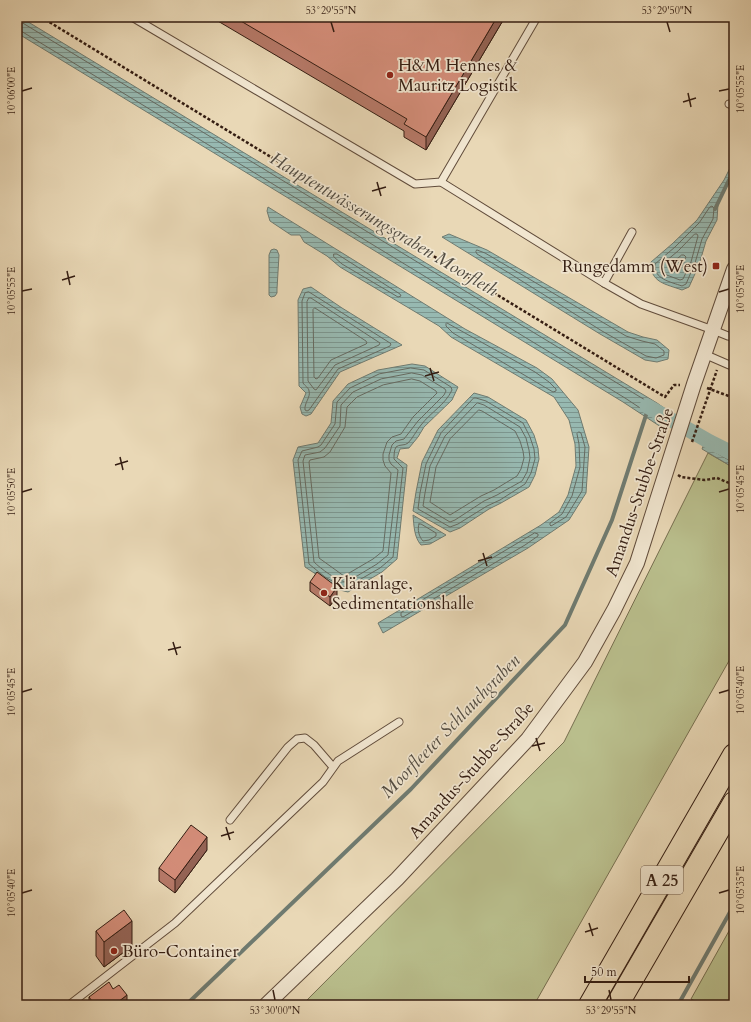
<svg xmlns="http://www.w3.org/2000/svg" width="751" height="1022" viewBox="0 0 751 1022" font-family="Cardo,serif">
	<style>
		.grass { fill: #b9be8c; stroke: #766e4f }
		.water { fill: url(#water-rules); stroke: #6f7b71 }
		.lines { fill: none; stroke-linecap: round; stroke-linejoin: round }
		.shore { stroke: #666b62; stroke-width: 1 }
		.stream { stroke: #6f7b71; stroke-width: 4 }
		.canal { stroke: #97b9b1; stroke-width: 15 }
		.service-casing { stroke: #614c3b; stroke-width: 9 }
		.minor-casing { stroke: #614c3b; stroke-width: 16 }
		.motorway-casing { stroke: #341d12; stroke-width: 24 }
		.path { stroke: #341d12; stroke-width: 2.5; stroke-dasharray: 3 2; stroke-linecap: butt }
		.service { stroke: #f1e6d0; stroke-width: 7 }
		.minor { stroke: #f1e6d0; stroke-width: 14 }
		.motorway { stroke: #e9d8b6; stroke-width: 22 }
		.wall { fill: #b67968; stroke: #341d12 }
		.shaded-wall { fill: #946355; stroke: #341d12 }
		.building { fill: #d48d79; stroke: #341d12 }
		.ticks { fill: none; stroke: #341d12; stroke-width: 1.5 }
		.poi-dot { fill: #8f2418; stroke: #f1e6d0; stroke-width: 1.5 }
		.labels { text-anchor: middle; stroke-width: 3.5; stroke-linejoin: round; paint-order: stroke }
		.shield { fill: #f1e6d0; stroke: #6d594b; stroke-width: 1 }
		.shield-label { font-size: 16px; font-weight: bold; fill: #341d12 }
		.poi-label { font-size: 17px; fill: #341d12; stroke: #f1e6d0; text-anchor: start }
		.street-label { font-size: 17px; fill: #341d12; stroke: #f1e6d0 }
		.water-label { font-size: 18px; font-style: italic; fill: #524c42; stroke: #f1e6d0 }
		.neatline { fill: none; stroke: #341d12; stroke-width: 1.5 }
		.ticks-label { font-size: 10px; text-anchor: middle; fill: #341d12 }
	</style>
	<defs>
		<pattern id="water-rules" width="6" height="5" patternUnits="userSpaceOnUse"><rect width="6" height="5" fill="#97b9b1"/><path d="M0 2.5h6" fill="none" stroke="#7c968f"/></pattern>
	</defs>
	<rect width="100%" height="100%" fill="#e9d8b6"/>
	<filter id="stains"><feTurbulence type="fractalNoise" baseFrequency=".005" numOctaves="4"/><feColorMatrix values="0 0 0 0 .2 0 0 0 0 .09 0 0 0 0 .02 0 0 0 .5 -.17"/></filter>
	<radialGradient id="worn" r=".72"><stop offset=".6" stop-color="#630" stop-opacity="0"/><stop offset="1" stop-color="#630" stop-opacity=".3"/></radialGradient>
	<g class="grass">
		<path d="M708 453 734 468V652L534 1005H302L564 742Z"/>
		<path d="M734 922V1005H702L691 999Z"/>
	</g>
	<g class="water">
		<path d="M17 17H20L657 403 667 410 661 427 623 402 17 33Z"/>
		<path d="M734 160V169L718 204 717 220 706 241 699 265 689 287 682 290C666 284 650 283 651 262L672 244 697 220 724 180Z"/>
		<path d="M268 207 465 329 537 368 552 379 578 410 589 447 586 493 569 520 528 548 383 633 378 623 541 525 559 512 568 495 576 466 575 444 569 420 554 397 451 337 439 326 340 267 327 256 304 242 300 235H291L270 221 267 211Z"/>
		<path d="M449 234 487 250 628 332 643 337 657 340 669 350 668 359 657 362 645 360 600 334 442 237Z"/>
		<path d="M274 249 277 250 279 255 277 289V293L275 296 271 297 269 295V255L271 250Z"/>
		<path d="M311 287 342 308 402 345 340 372 311 414 306 416 302 414 300 407 306 393 299 386 298 300 303 289Z"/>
		<path d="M412 364 425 366 458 387 452 400 424 427 418 437 409 448 400 449 397 458 407 465 397 559 382 572 348 592 340 590 305 567 293 460 298 447 318 443 331 423 333 401 348 384 378 370Z"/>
		<path d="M474 393 488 397 526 420 534 435 538 448 539 459 535 475 529 487 501 503 489 509 460 528 450 532 413 511 416 492 422 462 438 430Z"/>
		<path d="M708 434 734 449V468L702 449Z"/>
		<path d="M413 515 446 535 430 544 421 545C414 537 414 526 413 515Z"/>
	</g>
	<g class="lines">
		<g class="shore">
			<path d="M17 30 21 31 625 398 657 419 660 418 661 412 655 406 21 22 19 20V17"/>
			<path d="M710 207 712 206 714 208 713 219 702 239 695 263 686 284 682 286C671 282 653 279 655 264L675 247 699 223Z"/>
			<path d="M695 234H697L698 236 691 262 683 279 680 280 664 274 660 268V266L678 251Z"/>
			<path d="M477 250 485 253 626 336 642 341 655 344 664 351V355L656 358 646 356 602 331 509 273 477 254 476 252Z"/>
			<path d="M334 254H337L400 294 401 296 398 297 342 264 334 257Z"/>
			<path d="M682 255H684L686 257 679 272H677L669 269V266Z"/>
			<path d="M309 292 390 343 391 344 390 346 338 369 309 410 307 411 305 410C304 403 311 397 309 391 309 388 305 386 303 383L302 301 305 293Z"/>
			<path d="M309 298H311L380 343 379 345 335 365 316 390 314 389 308 381 307 302Z"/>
			<path d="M315 308 366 341 367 343 366 344 331 360 318 378 316 379 314 377 313 310Z"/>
			<path d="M447 323 535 372 549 382 556 389V391L553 392 453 333 446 326V324Z"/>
			<path d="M411 368 424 370 451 387 452 390C445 405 431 412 421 425 416 431 413 438 408 443 405 446 399 444 396 447 394 450 394 456 394 459L403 468 393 557 380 568 347 587 341 586 325 577 309 564 298 460 302 451 318 447 321 445 335 424 337 402 350 388 379 374Z"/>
			<path d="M412 373 422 375 445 389 446 391 444 395 418 421 404 439 396 441 392 445 389 455V460L391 464 398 470 388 555 377 564 347 582C338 582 320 568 314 562L303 461 305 455 320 452 325 448 340 426 341 405 353 392 381 379Z"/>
			<path d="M412 379 420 381 436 391 437 393 413 417 401 434 392 437 387 442 383 454V460L385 466 391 473 383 551 373 559 344 576 319 558 309 462 310 460 324 457 330 452 345 427 347 407 357 397 383 385Z"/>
			<path d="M474 398H476L486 401 523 423 530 437 534 449 535 459 531 473 525 484 500 500 487 506 458 524 450 527 418 509 420 493 426 464 441 433Z"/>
			<path d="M478 403 484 405 520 427 526 438 529 450 530 458 527 472 522 481 497 495 484 501 455 520 450 522 423 506 425 493 430 466 445 436 476 404Z"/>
			<path d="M479 410 482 411 515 431 520 441 523 451 524 458 521 469 517 476 494 490 481 496 450 515 430 502 436 467 450 439Z"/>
			<path d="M579 432 581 433 585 447 582 491 566 517 551 526 550 525V523L562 514 572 496 580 467 579 444 577 434Z"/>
			<path d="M734 453 731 452 711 441H709L707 446 708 448 734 463"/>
			<path d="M419 524H421L436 533V536L429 540 423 541C419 537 417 529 419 524Z"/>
			<path d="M535 533 538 534V536L525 545 403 617 401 616V613Z"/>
		</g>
		<g class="stream">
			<path d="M715 209 729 180"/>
			<path d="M680 1001 686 1005"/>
			<path d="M186 1005 411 789 565 625 612 520 647 412"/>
			<path d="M678 1005 734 905"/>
		</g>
		<path class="canal" d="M647 406 710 442 734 454"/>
		<defs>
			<g id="service">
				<path d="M132 17 415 184 441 182 537 17"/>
				<path d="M729 104 734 105"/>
				<path d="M441 182 604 283 641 304 713 330 728 336 734 337"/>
				<path d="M604 283 632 232"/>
				<path d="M704 354 734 367"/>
				<path d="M230 820 288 747 297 739 305 738 314 745 333 767"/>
				<path d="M69 1005 175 923 323 782 338 761 399 722"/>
			</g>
			<path id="minor" d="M266 1005 397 879 528 739 585 662 614 610 637 563 694 384 734 269"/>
			<g id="motorway">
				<path d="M590 1005 734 755"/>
				<path d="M617 1005 734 803"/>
			</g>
		</defs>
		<use href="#service" class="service-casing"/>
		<use href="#minor" class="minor-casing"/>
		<use href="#motorway" class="motorway-casing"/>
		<g class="path">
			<path d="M41 17 665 397 674 385H680"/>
			<path d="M707 388 734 398"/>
			<path d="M692 442 717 370"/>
			<path d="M678 475 681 477 705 480 717 478 734 485"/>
		</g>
		<use href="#service" class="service"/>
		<use href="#minor" class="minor"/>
		<use href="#motorway" class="motorway"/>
	</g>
	<g class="wall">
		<path d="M211 17H505L426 150 404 137V131Z"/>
		<path d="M310 582 337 596 330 606 310 591Z"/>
		<path d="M207 850 175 893 159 881V868Z"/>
		<path d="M96 931 132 946 104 967 96 956Z"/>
		<path d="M113 989 127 1005H89V997Z"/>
	</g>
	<g class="shaded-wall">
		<path d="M497 17H505L426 150V137Z"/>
		<path d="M337 587V596L330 606V597Z"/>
		<path d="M207 837V850L175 893V880Z"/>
		<path d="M132 921V946L104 967V942Z"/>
		<path d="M127 995V1005H114Z"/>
	</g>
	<g class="building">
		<path d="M234 17H497L426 137 404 124 407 119Z"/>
		<path d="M317 572 337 587 330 597 310 582Z"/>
		<path d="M191 825 207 837 175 880 159 868Z"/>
		<path d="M124 910 132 921 104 942 96 931Z"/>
		<path d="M109 982 113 989 119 985 127 995 114 1005H95L89 997Z"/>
	</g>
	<path class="ticks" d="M331 22 334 32M667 22 670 32M22 91 32 88M719 91 729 89M688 93 691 107M683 102 696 98M377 182 381 196M372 191 386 187M67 271 70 285M62 280 75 276M22 291 32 289M719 292 729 289M430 368 434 381M425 376 439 372M120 457 123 470M115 465 128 461M22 492 32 489M719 492 729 489M483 553 487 566M478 561 492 557M173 642 177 655M168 650 181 647M22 692 32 689M719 693 729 690M536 738 540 751M532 746 545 743M226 827 230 840M221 836 234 832M22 893 32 890M719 893 729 890M589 923 593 936M585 932 598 928M273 990 275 1000M609 990 611 1000"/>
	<g class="poi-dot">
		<circle cx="390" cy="75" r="4"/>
		<rect x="712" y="262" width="8" height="8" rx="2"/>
		<circle cx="324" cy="593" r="4"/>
		<circle cx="114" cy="951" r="4"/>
	</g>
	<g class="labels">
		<rect class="shield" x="641" y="866" width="42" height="28" rx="3"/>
		<g class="shield-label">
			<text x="662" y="886">A 25</text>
		</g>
		<g class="poi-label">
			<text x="398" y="71">H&amp;M Hennes &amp;<tspan x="398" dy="20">Mauritz Logistik</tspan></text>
			<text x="708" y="272" text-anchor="end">Rungedamm (West)</text>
			<text x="332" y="589">Kläranlage,<tspan x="332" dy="20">Sedimentationshalle</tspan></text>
			<text x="122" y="957">Büro-Container</text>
		</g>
		<g class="street-label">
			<text transform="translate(639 492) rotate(-71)" y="6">Amandus-Stubbe-Straße</text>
			<text transform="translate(471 770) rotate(-48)" y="6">Amandus-Stubbe-Straße</text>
		</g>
		<g class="water-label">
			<text transform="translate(384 224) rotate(31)" y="6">Hauptentwässerungsgraben Moorfleth</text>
			<text transform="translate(450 726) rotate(-46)" y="6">Moorfleeter Schlauchgraben</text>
		</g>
	</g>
	<rect width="751" height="1022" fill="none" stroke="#e9d8b6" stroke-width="44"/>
	<path d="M585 976v6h104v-6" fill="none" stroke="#341d12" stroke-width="2"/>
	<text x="591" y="976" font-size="12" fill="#341d12" stroke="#f1e6d0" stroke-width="3" paint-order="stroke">50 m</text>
	<rect x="22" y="22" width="707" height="978" class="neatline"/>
	<g class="ticks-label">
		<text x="331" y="14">53°29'55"N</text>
		<text x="667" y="14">53°29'50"N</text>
		<text transform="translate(740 89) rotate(-90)" y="4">10°05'55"E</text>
		<text transform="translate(11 91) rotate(-90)" y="4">10°06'00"E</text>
		<text transform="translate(740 289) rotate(-90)" y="4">10°05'50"E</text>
		<text transform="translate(11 291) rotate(-90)" y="4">10°05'55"E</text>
		<text transform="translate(740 489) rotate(-90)" y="4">10°05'45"E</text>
		<text transform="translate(11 492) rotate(-90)" y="4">10°05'50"E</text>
		<text transform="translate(740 690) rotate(-90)" y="4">10°05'40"E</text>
		<text transform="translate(11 692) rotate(-90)" y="4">10°05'45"E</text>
		<text transform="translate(740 890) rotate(-90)" y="4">10°05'35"E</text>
		<text transform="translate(11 893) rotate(-90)" y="4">10°05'40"E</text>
		<text x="275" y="1014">53°30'00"N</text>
		<text x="611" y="1014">53°29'55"N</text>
	</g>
	<rect width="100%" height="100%" filter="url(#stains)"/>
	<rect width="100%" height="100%" fill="url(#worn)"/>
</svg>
